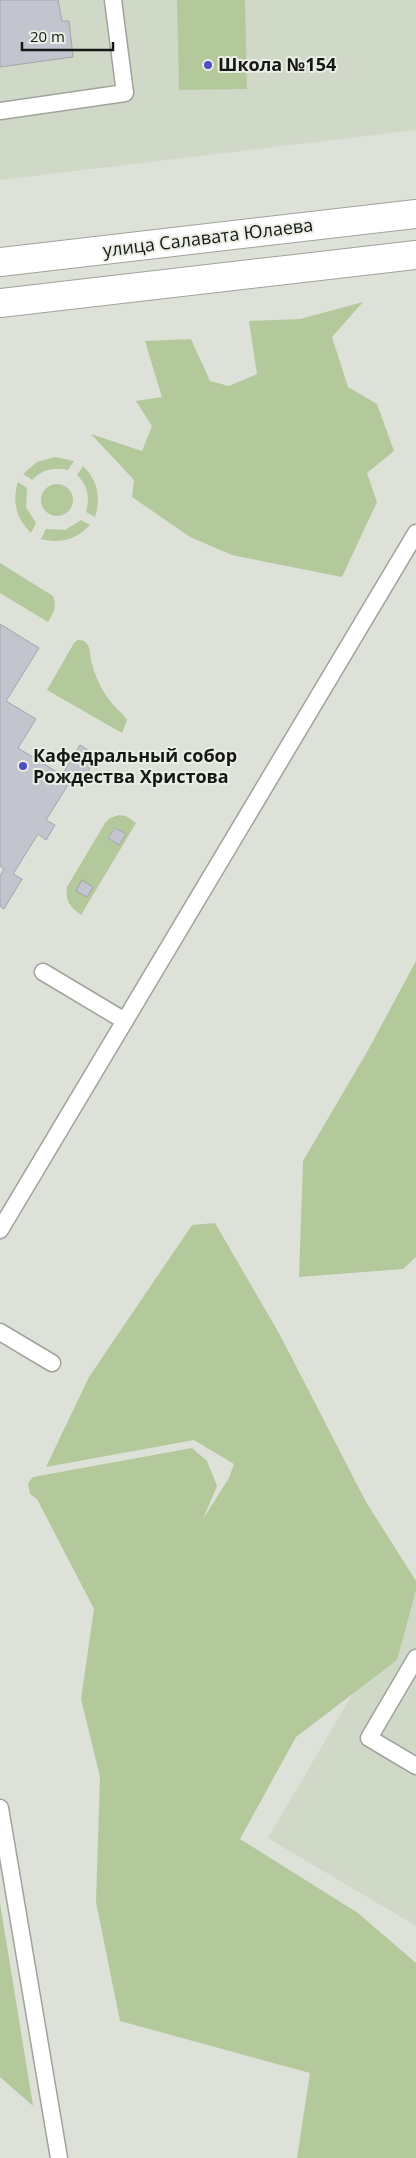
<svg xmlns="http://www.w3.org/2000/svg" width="416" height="2158" viewBox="0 0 416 2158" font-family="'Open Sans',sans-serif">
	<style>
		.built { fill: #d0d8c8 }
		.green { fill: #b3c99c }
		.building { fill: #c3c5ce; stroke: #a3a5ad }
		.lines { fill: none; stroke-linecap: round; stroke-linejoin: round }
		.lane-casing { stroke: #9fa49b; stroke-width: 19 }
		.secondary-casing { stroke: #9fa49b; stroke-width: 30 }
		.lane { stroke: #fff; stroke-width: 16 }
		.secondary { stroke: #fff; stroke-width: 28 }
		.poi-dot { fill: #4c4ec4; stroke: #eaeee5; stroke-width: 2 }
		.labels { text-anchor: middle; stroke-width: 4; stroke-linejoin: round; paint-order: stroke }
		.poi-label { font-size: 18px; font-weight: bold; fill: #161815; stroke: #eaeee5; text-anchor: start }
		.street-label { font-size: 18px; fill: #161815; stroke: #eaeee5 }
	</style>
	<rect width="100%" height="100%" fill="#dde1d8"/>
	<g class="built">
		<path d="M0 0H416V130L0 180Z"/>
		<path d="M416 1586V1926L268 1838Z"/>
	</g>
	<g class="green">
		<path d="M177 0H245L247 89 179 90Z"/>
		<path d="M363 302 332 337 348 387 377 404 394 451 367 473 377 502 342 577 232 555 190 537 132 497 134 480 91 434 142 451 152 426 136 401 162 397 145 341 191 339 210 381 229 386 257 374 249 321 300 319Z"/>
		<path d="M55 457 74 461 68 470C54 467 43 469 32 480L23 474 37 462Z"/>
		<path d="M83 466C98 481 101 497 95 517L86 512C90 496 88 486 77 475Z"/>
		<path d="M18 482 27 488 26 507 36 523 31 533C16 518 12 502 18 482Z"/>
		<circle cx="57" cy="500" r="16"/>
		<path d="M81 520 90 525C75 540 61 544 41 539L46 529 65 530Z"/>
		<path d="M0 563 53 596C57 607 54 612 48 622L0 593Z"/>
		<path d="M78 640C92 640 89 654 92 664 95 676 103 693 111 702 116 709 123 713 127 720L122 733 47 690 74 643Z"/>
		<path d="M119 815 126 816 136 823 81 915C70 907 65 901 67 887L105 823 110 818Z"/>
		<path d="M416 961V1257L403 1269 299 1277 303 1161 367 1052Z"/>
		<path d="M215 1223 280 1335 366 1502 416 1581V1590L397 1660 296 1737 240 1839 358 1913 416 1963V2158H297L310 2073 120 2021 96 1902 100 1777 81 1699 94 1609 37 1499 30 1494 28 1483 33 1477 192 1448 207 1461 217 1486 203 1519 229 1478 234 1464 194 1440 46 1467 89 1377 192 1225Z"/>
		<path d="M0 1903 33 2106 0 2077Z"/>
	</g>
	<g class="building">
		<path d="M0 0H58L62 21H69L73 57 0 67Z"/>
		<path d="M0 624 39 648 6 701 36 719 18 748 62 775 80 745 97 756 79 786 71 780 46 820 55 825 46 840 38 834 13 874 22 879 4 909 0 906V876L4 869 0 866Z"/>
		<path d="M115 828 126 834 119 845 108 838Z"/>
		<path d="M82 880 93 887 87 897 76 891Z"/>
		<path d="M82 880 93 887 87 897 76 891Z"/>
	</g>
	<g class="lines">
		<defs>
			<g id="lane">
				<path d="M0 111 125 93 113 0"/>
				<path d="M43 972 125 1021"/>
				<path d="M0 1230 416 533"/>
				<path d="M0 1332 52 1363"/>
				<path d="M416 1658 369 1738 416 1766"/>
				<path d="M0 1808 59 2158"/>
			</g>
			<g id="secondary">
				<path d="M0 262 416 214"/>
				<path d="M0 303 416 255"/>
			</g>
		</defs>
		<use href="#lane" class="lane-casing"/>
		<use href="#secondary" class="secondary-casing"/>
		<use href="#lane" class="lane"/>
		<use href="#secondary" class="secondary"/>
	</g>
	<g class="poi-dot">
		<circle cx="208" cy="65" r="5"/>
		<circle cx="23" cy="766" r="5"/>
	</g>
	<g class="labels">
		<g class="poi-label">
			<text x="218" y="71">Школа №154</text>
			<text x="33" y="762">Кафедральный собор<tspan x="33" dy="21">Рождества Христова</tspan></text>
		</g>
		<g class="street-label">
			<text transform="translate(208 238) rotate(-7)" y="6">улица Салавата Юлаева</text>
		</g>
	</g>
	<path d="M22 42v8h91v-8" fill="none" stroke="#161815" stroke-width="2.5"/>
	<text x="30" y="42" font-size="15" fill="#161815" stroke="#eaeee5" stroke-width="4" paint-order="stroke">20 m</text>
</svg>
